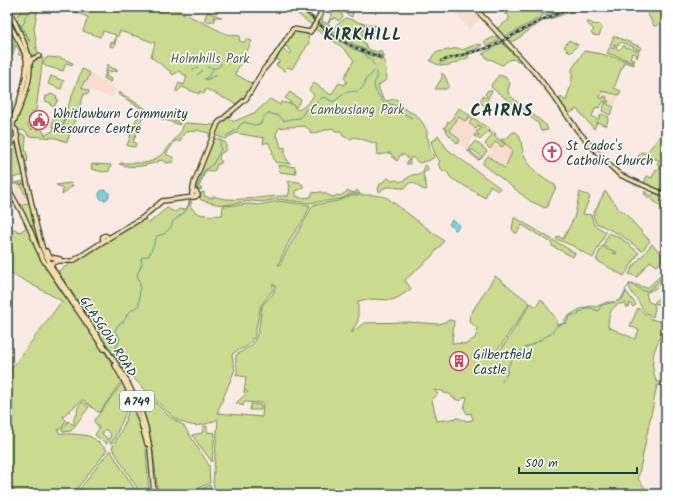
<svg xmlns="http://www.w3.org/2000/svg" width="673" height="501" viewBox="0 0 673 501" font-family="Kalam,sans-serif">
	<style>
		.built { fill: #f7dccf }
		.green { fill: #cadb90; stroke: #748c62; fill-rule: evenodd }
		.water { fill: #80cedd; stroke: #599499 }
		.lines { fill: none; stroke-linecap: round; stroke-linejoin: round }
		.stream { stroke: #599499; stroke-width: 1 }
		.major-casing { stroke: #1f3d34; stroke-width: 6 }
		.major { stroke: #fcdcab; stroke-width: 3.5 }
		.rail-casing { stroke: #1f3d34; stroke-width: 2.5 }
		.rail { stroke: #fff; stroke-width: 1; stroke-dasharray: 3; stroke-linecap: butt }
		.major-bridge-casing { stroke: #1f3d34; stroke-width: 6; stroke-linecap: butt }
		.major-bridge { stroke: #fcdcab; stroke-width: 3.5 }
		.labels { text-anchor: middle; stroke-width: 3; stroke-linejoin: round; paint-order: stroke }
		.shield { fill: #fff; stroke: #627771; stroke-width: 1 }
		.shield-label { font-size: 12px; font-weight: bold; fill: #1f3d34 }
		.park-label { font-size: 13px; fill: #4a644b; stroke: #fff }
		.poi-label { font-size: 13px; fill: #1f3d34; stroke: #fff; text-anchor: start }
		.street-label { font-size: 13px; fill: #1f3d34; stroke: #fff }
		.district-label { font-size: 17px; font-weight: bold; letter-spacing: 1px; fill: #1f3d34; stroke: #fff }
	</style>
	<rect width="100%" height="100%" fill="#faeae3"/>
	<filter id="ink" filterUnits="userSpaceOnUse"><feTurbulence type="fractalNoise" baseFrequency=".025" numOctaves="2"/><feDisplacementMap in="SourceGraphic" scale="8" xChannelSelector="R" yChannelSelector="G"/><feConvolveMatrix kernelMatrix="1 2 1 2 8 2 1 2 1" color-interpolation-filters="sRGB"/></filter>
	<g filter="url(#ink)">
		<g class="built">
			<path d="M10 7H22L20 13 15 18Z"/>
			<path d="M462 7H471L481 19 469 29 455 13Z"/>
			<path d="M90 73 116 90 112 98 82 87 84 80 89 76Z"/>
			<path d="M596 87 619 96 615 106 599 99Z"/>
			<path d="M459 108 489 129 480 140 474 137 465 149 450 137 444 127 447 125V122H450Z"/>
			<path d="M513 132H516L520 136 507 171 487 155 492 151 490 149 498 138 495 136 496 134 502 139H506Z"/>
			<path d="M20 184 29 202 20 207 9 185Z"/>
		</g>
		<g class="green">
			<path d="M22 7H38L34 28 37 48H35L37 49 38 53 36 55 31 54 19 27 20 26 24 31 30 42 25 31 19 23 20 26H18L15 19 18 22 15 18 20 13Z"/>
			<path d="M64 7H171L226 34 240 36 239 40 244 43 246 39 252 41 235 74 253 84 247 95 236 104 206 89 204 94 200 91 199 94 182 87 177 92 176 90 179 83 184 85 187 77 179 71 173 75 170 71 151 57 155 43 136 36H134L120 31 118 36H117L114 47 110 46 111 42 114 43 116 35 103 31 100 37 83 31 88 17 75 12V10Z"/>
			<path d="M289 7H298L313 20 318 14 313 26Z"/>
			<path d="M324 7H326L322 21 334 27 346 18 364 24V26L365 23 371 25 369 32 371 33 373 25 380 27 376 37 373 36 371 39 364 37 366 31 363 30C362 35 364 46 369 49 372 51 376 51 379 52L380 50 384 56C359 50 338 36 318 20Z"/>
			<path d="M332 7H338L343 17 338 21 336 18 330 20 329 23H328L333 12Z"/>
			<path d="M341 7H354L352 17 346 14Z"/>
			<path d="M511 7H540L542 9 541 13 543 16 504 37 496 29 509 20V16L507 14 505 15 506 12Z"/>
			<path d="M558 7H568L546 16 543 14 544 10Z"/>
			<path d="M577 7H590H585L547 20V18Z"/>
			<path d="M644 7H666V19L656 26H654Z"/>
			<path d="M207 12 221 17H222H214L215 21C210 21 209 22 204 21Z"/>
			<path d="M544 20 514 41H508L506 40Z"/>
			<path d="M586 22H590L593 24C597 25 600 23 602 28L599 36 593 35 591 33 594 30Z"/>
			<path d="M318 24 328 33 353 49 385 61 387 79 378 86 382 97 386 101 396 99 405 109 416 115 422 122 427 131V135L426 137 428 138 430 150 434 156 433 158 430 160 419 163 412 157 410 159V164H406L409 160 405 155H400L397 161 394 159 395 157 393 158 391 153 378 155 377 144 355 137 350 139 343 136 341 131H335L333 128 311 134 310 130 304 126C295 127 288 126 279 128L276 134V137H278L281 148 285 147V156L290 164 275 162 272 153 273 152 268 142 263 144 264 138 236 133 225 139 217 136 216 133 219 124 227 117 232 121H235L256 112 270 99 280 105 281 102 291 104 298 110C305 107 310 101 314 95L309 90 314 83 331 95 339 83 344 85 347 81 344 78 354 60 342 47 315 29Z"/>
			<path d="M294 30 308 34 309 43 292 69 288 67 284 71 276 65 280 61 275 58 281 49 290 54 292 52 288 49V47L283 46Z"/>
			<path d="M7 31 10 32 12 31 23 53 24 59 21 55H18L20 51 16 45 13 54 10 55 8 50 11 46 12 36 8 34 9 38 7 37Z"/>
			<path d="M496 36 499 40 487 46 484 42Z"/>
			<path d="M614 36 641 47 640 50 622 42 616 46 617 49 619 50 624 45 625 47 639 51 637 58 636 54 632 53 630 58 635 60 634 62 607 53 610 47 614 49 615 44H614L613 46 610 45Z"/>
			<path d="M569 40 578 45 570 53 564 47Z"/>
			<path d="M502 43 522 62 512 59 507 61 503 65C498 65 495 59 487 59L485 55 482 54Z"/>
			<path d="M478 44 482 45 474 50 465 52 469 57C453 64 446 70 430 61L434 54 438 52 458 48 462 50Z"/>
			<path d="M584 51 602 54 634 63V65L624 62 614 88 621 91 619 95 602 91 600 98 603 99 604 96 607 97 606 100 609 101 608 103 604 101 599 108 596 107 592 116 598 120 601 114 609 117 606 126 597 122 594 129 577 109 568 114 559 99 561 97 566 101 572 81V69Z"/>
			<path d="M48 57 61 58 73 63V65L66 63 63 71 45 66 43 64 46 58Z"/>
			<path d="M43 58 36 110 29 115 28 126 32 127 31 129 32 130 35 127 38 130 39 129 38 127 41 128 45 135 53 131 54 127 52 126 54 114 65 119 62 129 66 118 64 117 82 69 90 73 87 81H84L82 88 89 91 88 94H84L67 142 56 138 28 136 26 131 18 130 15 125 20 112 29 87 32 63 36 59Z"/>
			<path d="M108 64 110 67 117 70V72L112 71 111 72 107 71 106 76 111 79 110 82 104 78Z"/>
			<path d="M442 73 445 76 449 86 446 89H435L442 78Z"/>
			<path d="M499 75 505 77 510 83 508 90 509 95 546 125 548 130 541 131 538 123 492 88 491 85Z"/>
			<path d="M51 76 64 81 61 89 48 84Z"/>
			<path d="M488 90 492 91 489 96 485 106 480 103V101L483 96 485 98 487 96 485 94Z"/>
			<path d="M119 92 146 109 179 122 180 125 144 113 133 142 136 143 135 147 127 146 135 122 142 109 118 94Z"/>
			<path d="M290 92 301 100 296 107 285 98Z"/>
			<path d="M50 94 57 96 56 98 58 99 54 107 50 105 51 103 45 101 46 96H49Z"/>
			<path d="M605 103 614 107 610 115 602 111Z"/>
			<path d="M459 108 496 134 494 136 505 144 502 147 495 142 490 149 485 144 492 135 488 131 480 140 474 136 475 134 478 136 479 135 476 132 482 128 478 125 476 129 469 123 472 120 469 117 465 121 459 117 449 130 460 140 458 144 449 135 444 127 447 125V122H450Z"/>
			<path d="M186 123 214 125 215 127 211 139 209 137V133L196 130 195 132C186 129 183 133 180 142L176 140 166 154 174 158 173 162 167 163 161 160C149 166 132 169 119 164L120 163H144L152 161 164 153 182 130 183 125Z"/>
			<path d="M7 128H11L14 130 16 135 14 140 8 142H7Z"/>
			<path d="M664 131H666V194L644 183 647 176 652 178 656 169 659 170 660 166 657 164 659 160C652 157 646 161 638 157L641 152 645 153 648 151Z"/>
			<path d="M513 132H516C522 137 521 144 523 152 528 166 541 179 555 185L556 187 547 207 545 208 530 201 483 164V162L488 156 504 168 506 166 513 150 501 140 507 138Z"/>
			<path d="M21 134 24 135 26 139 25 148 28 158 27 162H24L19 136Z"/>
			<path d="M438 135 447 149 500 188 498 191 490 185 485 198 451 178 447 172 443 171 438 164 440 162 434 152 431 141 435 140Z"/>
			<path d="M216 138 226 143V150L220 154 219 159 222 162 220 164H217L215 170 212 171 206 170 199 187 202 189 196 190 195 186 214 139Z"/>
			<path d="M475 141 487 151 481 159 478 160 470 153 471 152 480 159 482 157 473 150 468 152V151Z"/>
			<path d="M15 142 24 175 13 178 14 183 25 181 26 184H9L7 177V144H13Z"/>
			<path d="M92 164 111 165 109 171 103 172 91 169Z"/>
			<path d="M278 165 295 167 296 174 280 172Z"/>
			<path d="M424 165 427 166 428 171H425L423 175 427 188 426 190 422 189 413 182 409 183 405 188C396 189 385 183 380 192L378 190 380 184 388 178 392 181 397 180 399 182 403 181 412 175 420 174 424 169Z"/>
			<path d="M291 181 299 182 303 185V188L296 191V196L301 198 311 197 312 193 321 192 333 197 338 195 340 196 348 191 355 193 357 190 360 194H351L341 199 309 203 277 199 262 202 252 201 225 205 216 204 201 200 200 198 201 193 204 192V196L209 198H213V196C233 204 267 195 288 196L290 190H289L290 186 288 182Z"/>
			<path d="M70 183 73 185 62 195 63 188 56 185Z"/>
			<path d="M20 184 26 185 35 224 34 226 30 227 20 207 29 202Z"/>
			<path d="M605 191 615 203 619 210 623 211 650 241 642 251 621 235 596 223 593 215Z"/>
			<path d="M645 191 646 193 652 196 654 193 666 197V215L661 211 662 207 644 194Z"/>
			<path d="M580 192 586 195 587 194 590 197 583 214 591 215 594 225 606 232 593 258 571 245 556 239 558 236 563 239 574 218Z"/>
			<path d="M352 195H374L386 197 444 241 432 256 405 280 411 289 399 297 392 300 369 299 358 301V321L351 333 364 323 409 322 439 324 450 320 454 321 452 343 466 344 475 338 478 329 469 321 470 315 495 276 530 303 494 355 496 357 531 303 536 307 541 299 557 320V325L566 323H564V320C570 314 587 303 596 307L607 302H614L620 300 626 291 636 305 633 307 630 303 629 307H626V303C610 304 609 314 608 327L635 339 639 330 630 326 638 308 651 319 666 323V331H663C654 350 649 360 656 381L666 384V387L657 385 638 479 650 494H216L213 483 218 419C200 428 190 428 173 417L119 364 58 271 145 219 149 223 167 208 175 212 179 209 184 210 188 206 189 201 192 202 190 205C195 217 211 216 222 215L223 206 252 204 259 205 278 201 310 205C307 217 297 228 291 238 286 247 282 256 278 265H280C289 243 303 226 313 205L338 201ZM273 284 276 286 273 294 264 303 262 306 258 333 252 345 236 355C234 363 240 367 236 375L246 377 244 393 246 390 248 392 236 403 243 406 244 402 263 403 262 417 217 413 235 369 232 356 233 353 247 346 252 340 251 339 254 338 261 305 273 290ZM434 390 443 391 444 393 450 394 453 398 460 401 466 396 467 398 464 408 467 414 471 413 473 420 467 421 458 418 437 421 432 400 438 394Z"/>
			<path d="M514 218H516L575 253 573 257 552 246V243L522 225 517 233H515L512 229Z"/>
			<path d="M7 226 9 227V228L12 230 14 229 20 232 27 227 37 250 58 287 93 334 122 380 100 412H98L83 400 70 410V412L68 411 63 417 66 420 61 429H58L59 433C69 435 81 433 91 437 97 440 102 446 107 450L73 494H7V367L11 369 62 301 7 271Z"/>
			<path d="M36 227 46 259V260L30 229H33Z"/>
			<path d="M609 233 621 238 639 253 624 276 596 260 602 246 615 254 617 253 603 245Z"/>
			<path d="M652 244 664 257 657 266 650 261 637 277 629 274 632 268Z"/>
			<path d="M666 271V279L656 288 646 293 648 301 654 304 655 308 653 317C640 310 643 307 636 298 632 293 630 291 629 284L637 285 647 288Z"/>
			<path d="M666 292V299L664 298 666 300V304L663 303V300H661V304L665 306 654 303 661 295 664 297 662 295 664 296 666 295 665 293Z"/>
			<path d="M122 383H123L131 400 117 433 112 443H110L109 440 111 434 105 429 102 434 107 438V444L95 435 99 428 94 421Z"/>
			<path d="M145 392 170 417 184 426 189 434 209 465 210 483 184 494H158C154 460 152 424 136 394L138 393 141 396Z"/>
			<path d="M82 402 89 407 71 431 63 432 62 430 68 421 73 425 74 423V417L77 415 78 407Z"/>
			<path d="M251 404 261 405V410H250Z"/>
			<path d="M132 408 135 410 144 435 146 449 149 494H141L112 448 123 427 129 410Z"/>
			<path d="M207 426V432L215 433 212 462 192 435 202 433 203 427Z"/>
			<path d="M110 450 138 494H76Z"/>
			<path d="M210 485 212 494H192Z"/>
		</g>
		<g class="water">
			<circle cx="104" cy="195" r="5"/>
			<path d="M452 220 460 225 456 230H455L449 224Z"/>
		</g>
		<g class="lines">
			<g class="stream">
				<path d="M22 26 25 21 24 18 34 7"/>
				<path d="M214 50 215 54"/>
				<path d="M365 55 371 60 374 65"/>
				<path d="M7 56 13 47 16 39"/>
				<path d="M207 67C213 68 216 70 221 65L219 60"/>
				<path d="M193 70 198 68"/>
				<path d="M376 72C377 77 375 80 374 85 374 91 381 98 384 103L395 105 403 113 412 118"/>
				<path d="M197 75 202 71"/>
				<path d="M204 79 207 78 213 70"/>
				<path d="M206 80 217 75"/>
				<path d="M226 136 238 129 239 126 244 122 254 125 261 124 262 119 268 113 279 116 284 121 290 119 300 118 306 109 313 107 320 99 325 97 333 102C337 100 340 96 344 94 353 88 362 97 366 79L371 75 374 71"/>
				<path d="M197 187 204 171 213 164 221 149 220 146 221 142"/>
				<path d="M131 375 124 369 114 353 120 338 115 331 117 326 124 321 128 313 139 305 140 283 137 275 142 263 141 258 146 256H149L157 236 164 234 171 227 173 221 185 212 190 203"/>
				<path d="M502 381 507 374 508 367 513 357 526 347 537 342 550 334 558 325 566 323 569 316H572L573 314 576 316 579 314 578 312 583 311 586 308H592L598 311C599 309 600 307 601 306 603 304 618 302 623 299V297L626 293 625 290 630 284C634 285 641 290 644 291 652 292 660 276 666 275"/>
			</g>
			<defs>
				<g id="major">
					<path d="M8 7C14 22 23 37 28 53 35 78 22 101 13 124V127"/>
					<path d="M474 7 535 73 555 98 577 130 606 162 620 175 666 195"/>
					<path d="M318 18 324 7"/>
					<path d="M7 19C12 32 23 44 26 58 29 74 17 114 8 127"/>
					<path d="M30 63 32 59 39 56"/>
					<path d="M17 136 36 224 43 250 54 271 125 377 140 408 146 428 150 449 154 494"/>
					<path d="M7 144 13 142 17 136 16 130 12 127"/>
					<path d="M7 183C10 194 17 203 22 213 31 228 35 246 44 261L104 349"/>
					<path d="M192 193 194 183 218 123 246 99 264 69 275 56 293 29 310 32 316 23"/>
					<path d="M192 195 195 197 198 195 196 191 192 193"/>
					<circle cx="105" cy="238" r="2.5"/>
					<path d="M107 239 142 218 162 201 193 197"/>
					<path d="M46 251 50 257 60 259"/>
					<path d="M49 264 58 261H73L104 241"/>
					<path d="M115 365C130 390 140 416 147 444"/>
				</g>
			</defs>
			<use href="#major" class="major-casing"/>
			<use href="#major" class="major"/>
			<defs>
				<g id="rail">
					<path d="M300 7C311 15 320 26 331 34 347 45 364 52 382 58"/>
					<path d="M441 61 491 47 539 21 575 7"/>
				</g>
			</defs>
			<use href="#rail" class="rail-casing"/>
			<use href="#rail" class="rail"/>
			<defs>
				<path id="major-bridge" d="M316 23 318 18"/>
			</defs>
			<use href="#major-bridge" class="major-bridge-casing"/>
			<use href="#major-bridge" class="major-bridge"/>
		</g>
	</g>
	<defs>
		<symbol id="civic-ring" viewBox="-11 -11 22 22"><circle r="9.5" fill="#fff" stroke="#d1495b" stroke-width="1.5"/><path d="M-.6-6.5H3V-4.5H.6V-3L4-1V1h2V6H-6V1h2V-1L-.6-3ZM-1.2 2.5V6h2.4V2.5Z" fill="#d1495b"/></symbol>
		<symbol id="church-ring" viewBox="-11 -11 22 22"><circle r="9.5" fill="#fff" stroke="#d1495b" stroke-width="1.5"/><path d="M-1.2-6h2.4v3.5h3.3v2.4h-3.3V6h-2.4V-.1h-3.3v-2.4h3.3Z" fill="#d1495b"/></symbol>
		<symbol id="building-ring" viewBox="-11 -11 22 22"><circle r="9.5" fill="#fff" stroke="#d1495b" stroke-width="1.5"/><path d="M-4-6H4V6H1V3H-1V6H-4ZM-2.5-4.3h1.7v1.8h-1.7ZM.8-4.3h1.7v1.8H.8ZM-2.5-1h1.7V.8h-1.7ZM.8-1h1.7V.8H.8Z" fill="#d1495b"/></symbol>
	</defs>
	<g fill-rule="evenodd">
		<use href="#civic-ring" x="28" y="109" width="22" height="22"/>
		<use href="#church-ring" x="541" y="141" width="22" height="22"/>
		<use href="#building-ring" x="448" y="350" width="22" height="22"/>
	</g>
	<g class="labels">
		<rect class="shield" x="120" y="391" width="34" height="20" rx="3"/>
		<g class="shield-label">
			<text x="137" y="405">A749</text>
		</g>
		<g class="park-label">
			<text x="210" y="63">Holmhills Park</text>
			<text x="357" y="114">Cambuslang Park</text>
		</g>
		<g class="poi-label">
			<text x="53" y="118">Whitlawburn Community<tspan x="53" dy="15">Resource Centre</tspan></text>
			<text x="566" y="150">St Cadoc's<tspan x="566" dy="15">Catholic Church</tspan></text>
			<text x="473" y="359">Gilbertfield<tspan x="473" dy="15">Castle</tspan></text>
		</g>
		<g class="street-label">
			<text transform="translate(109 336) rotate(57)" y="5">GLASGOW ROAD</text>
		</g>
		<g class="district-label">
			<text x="363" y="40">KIRKHILL</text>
			<text x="502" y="116">CAIRNS</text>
		</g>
	</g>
	<rect width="673" height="501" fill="none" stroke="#fff" stroke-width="24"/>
	<rect x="12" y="12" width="649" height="477" fill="none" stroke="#1f3d34" stroke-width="1.5" filter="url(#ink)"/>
	<path d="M519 467v6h118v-6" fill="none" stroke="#1f3d34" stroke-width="2"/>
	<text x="525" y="467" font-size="12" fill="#1f3d34" stroke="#ffffff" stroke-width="3" paint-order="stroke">500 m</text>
</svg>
